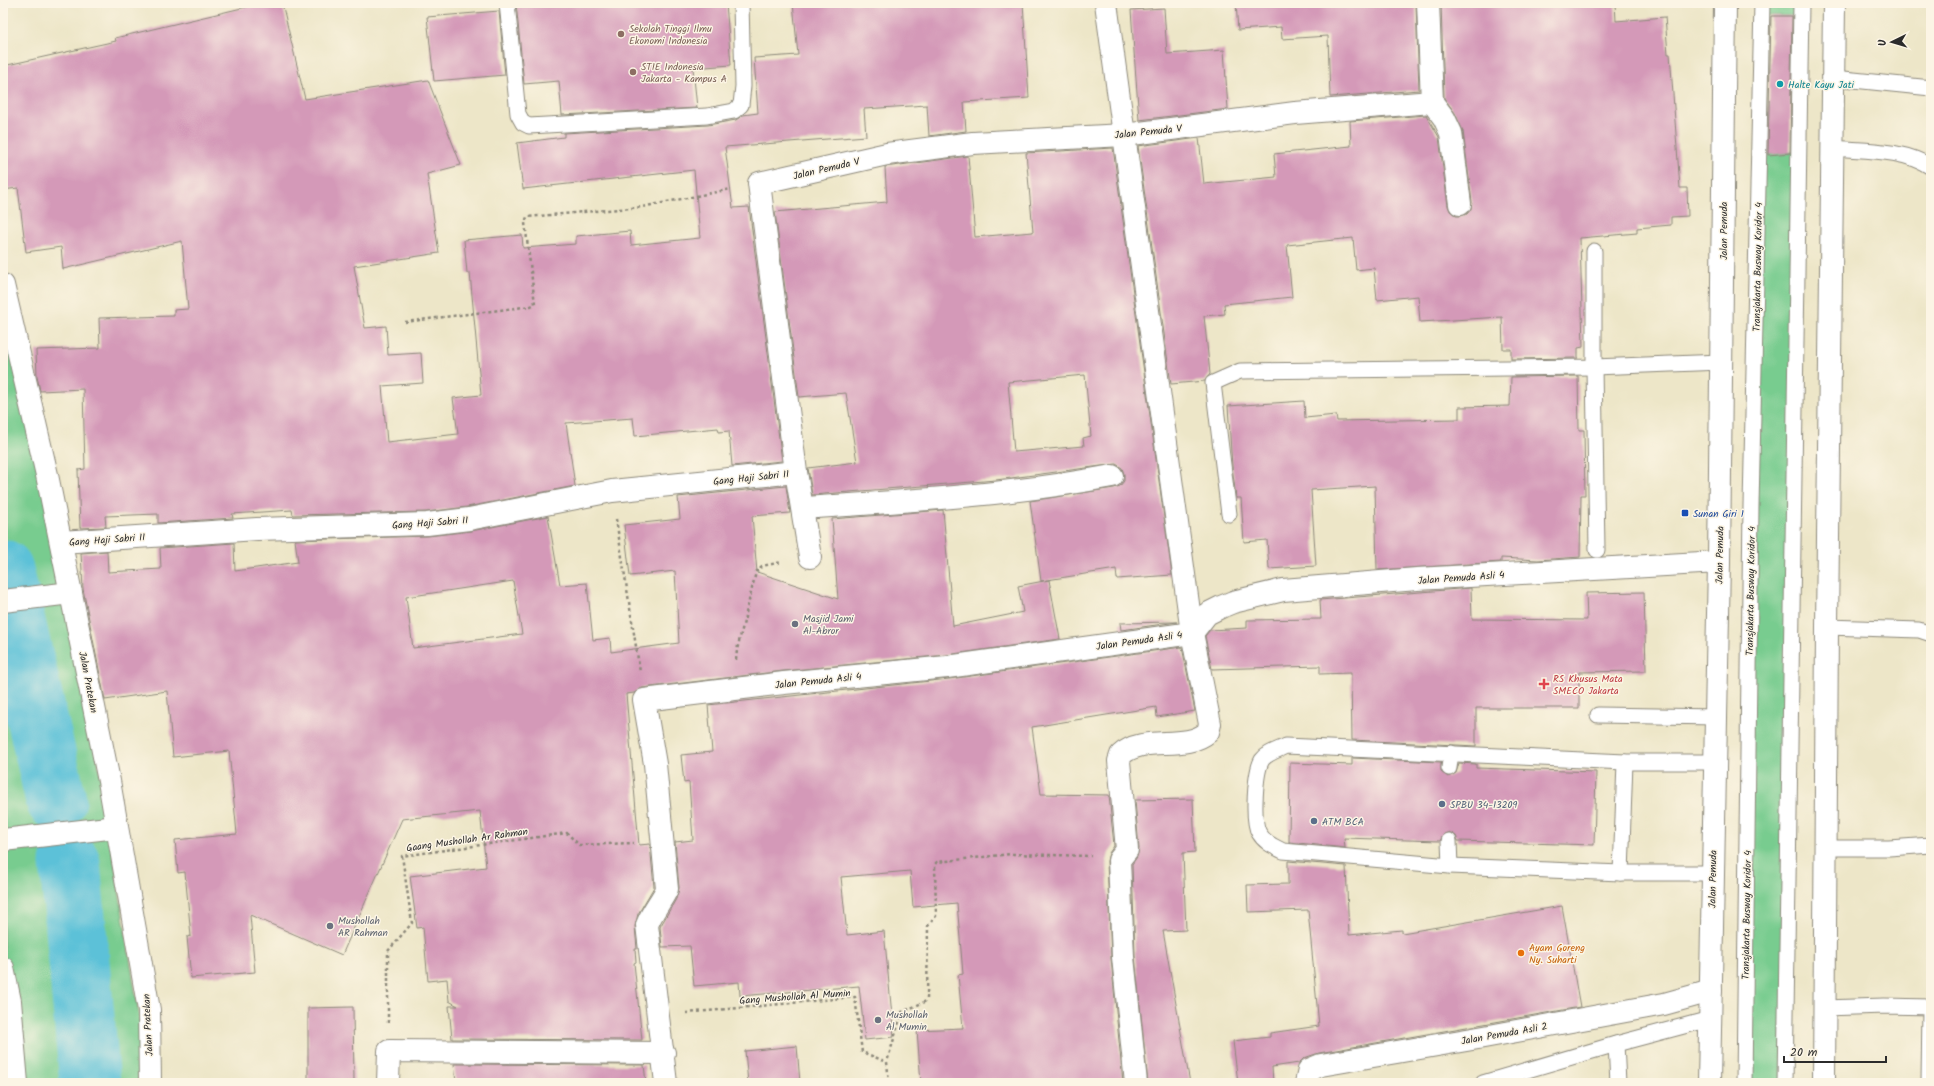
<svg xmlns="http://www.w3.org/2000/svg" width="1934" height="1086" viewBox="0 0 1934 1086" font-family="Kalam,sans-serif">
	<style>
		.green { fill: #78cc8f; stroke: #527c5d }
		.lines { fill: none; stroke-linecap: round; stroke-linejoin: round }
		.river { stroke: #5bc1d8; stroke-width: 61 }
		.building { fill: #d499b8; fill-rule: evenodd }
		.lane-casing { stroke: #8c887a; stroke-width: 17 }
		.street-casing { stroke: #8c887a; stroke-width: 24 }
		.secondary-casing { stroke: #8c887a; stroke-width: 24 }
		.primary-casing { stroke: #8c887a; stroke-width: 24 }
		.path { stroke: #8c887a; stroke-width: 2.5; stroke-dasharray: 3 3; stroke-linecap: butt }
		.lane { stroke: #fff; stroke-width: 15 }
		.street { stroke: #fff; stroke-width: 22 }
		.secondary { stroke: #fff; stroke-width: 22 }
		.primary { stroke: #fff; stroke-width: 22 }
		.education-dot { fill: #8d6e63; stroke: #fcf5e5; stroke-width: 1.5 }
		.culture-dot { fill: #0f9aa8; stroke: #fcf5e5; stroke-width: 1.5 }
		.transit-dot { fill: #1a4fb4; stroke: #fcf5e5; stroke-width: 1.5 }
		.worship-dot { fill: #6b7280; stroke: #fcf5e5; stroke-width: 1.5 }
		.health-dot { fill: #e0444e; stroke: #fcf5e5; stroke-width: 1.5 }
		.service-dot { fill: #5c6f8a; stroke: #fcf5e5; stroke-width: 1.5 }
		.food-dot { fill: #e8710a; stroke: #fcf5e5; stroke-width: 1.5 }
		.labels { text-anchor: middle; stroke-width: 3; stroke-linejoin: round; paint-order: stroke }
		.education-label { font-size: 10px; fill: #785e54; stroke: #fcf5e5; text-anchor: start }
		.culture-label { font-size: 10px; fill: #0d838f; stroke: #fcf5e5; text-anchor: start }
		.street-label { font-size: 10px; fill: #2b2b2b; stroke: #fcf5e5 }
		.transit-label { font-size: 10px; fill: #164399; stroke: #fcf5e5; text-anchor: start }
		.worship-label { font-size: 10px; fill: #5b616d; stroke: #fcf5e5; text-anchor: start }
		.health-label { font-size: 10px; fill: #be3a42; stroke: #fcf5e5; text-anchor: start }
		.service-label { font-size: 10px; fill: #4e5e75; stroke: #fcf5e5; text-anchor: start }
		.food-label { font-size: 10px; fill: #c56008; stroke: #fcf5e5; text-anchor: start }
	</style>
	<rect width="100%" height="100%" fill="#fcf5e5"/>
	<filter id="ink" filterUnits="userSpaceOnUse"><feTurbulence type="fractalNoise" baseFrequency=".025" numOctaves="2"/><feDisplacementMap in="SourceGraphic" scale="8" xChannelSelector="R" yChannelSelector="G"/><feConvolveMatrix kernelMatrix="1 2 1 2 8 2 1 2 1" color-interpolation-filters="sRGB"/></filter>
	<filter id="wash" filterUnits="userSpaceOnUse"><feTurbulence type="fractalNoise" baseFrequency=".012" numOctaves="4" result="noise"/><feDisplacementMap in="SourceGraphic" scale="16" xChannelSelector="R" yChannelSelector="G"/><feGaussianBlur stdDeviation="0.9" result="paint"/><feColorMatrix in="noise" values="0 0 0 0 0 0 0 0 0 0 0 0 0 0 0 0 0 1.4 0 .05"/><feComposite in="paint" operator="in"/></filter>
	<g filter="url(#wash)">
		<rect width="100%" height="100%" fill="#ede6c8"/>
		<g class="green">
			<rect x="1762" y="3" width="39" height="13"/>
			<path d="M1799 152 1785 1083H1745L1760 155Z"/>
			<path d="M3 290 71 593 150 1083H17L3 968Z"/>
		</g>
		<g class="lines">
			<g class="river">
				<path d="M3 570 56 800"/>
				<path d="M70 863 90 1083"/>
			</g>
		</g>
		<g id="blocks">
			<g class="building">
				<path d="M263 3H282L305 99 428 80 461 165 427 174 439 253 354 266 365 328 386 326 388 355 421 353 423 383 382 386 387 442 458 434 453 398 481 395 470 273H467L464 240 522 235 523 248 576 244V236L630 231 631 245 700 238 694 170 523 189 517 143 564 137V133L708 125 736 120 743 115 758 113 754 58 798 55 793 3H1023L1029 98 964 102 966 131 929 136 927 105 864 109 866 136 725 147 733 208 749 207 782 461 732 466 729 431 719 432 718 428 635 436 633 418 566 423 575 486 467 507 426 512 293 515 292 510 232 514 233 518 158 523V514L105 516 106 527 80 528 78 470 85 469 83 389 40 391 37 376 36 350 100 348 99 318 174 316V310L188 309 182 241 63 269 61 247 26 252 18 188 3 190V66L116 41 115 38Z"/>
				<path d="M516 3H726L731 65 693 68 697 108 562 115 559 81 524 84Z"/>
				<path d="M1236 3H1416L1419 90 1330 97 1328 36 1282 39 1281 27 1238 30Z"/>
				<path d="M1441 3H1615L1616 21 1665 17 1668 54H1670L1680 188H1687L1688 216 1671 217V225L1637 228V233L1580 238 1583 347 1578 348V358L1511 359V349H1503L1502 317 1420 322 1418 296 1377 300 1374 268 1356 270 1353 238 1287 245 1292 297 1224 304 1225 314 1204 316 1210 374 1205 381 1171 384 1138 146 1199 138 1204 184 1276 177 1274 154 1351 146 1350 121 1426 115 1439 137 1448 206 1450 211 1456 216H1461L1467 214 1471 209 1472 202 1463 131 1455 113 1444 98Z"/>
				<path d="M1164 8 1167 54 1224 50 1228 109 1139 120 1131 10Z"/>
				<path d="M499 11 505 75 434 81 427 17Z"/>
				<path d="M1771 16H1792L1790 153 1768 155Z"/>
				<path d="M1113 148 1172 575 1117 579 1116 569 1041 581 1030 501 1114 488 1120 486 1124 481V474L1122 468 1116 464 996 480 812 495 808 468 857 462 846 393 799 397 775 212 887 202 885 167 968 156 975 237 1033 232 1026 153ZM1085 375 1091 436 1083 438 1084 446 1014 452 1008 382Z"/>
				<path d="M1578 376 1579 430H1584L1585 495H1581L1580 557 1538 560 1501 558V562L1377 570 1375 486 1311 490 1316 566 1269 569 1267 540 1244 542 1241 498H1236L1232 466 1228 406 1304 401 1305 418 1336 415 1337 421 1459 419V407L1510 406 1511 377Z"/>
				<path d="M786 486 790 513 752 516 757 572 838 599 832 519 943 510 953 626 1023 612 1018 586 1049 580 1060 639 946 655 783 671 642 688 634 693 626 694 639 845 650 844 654 887 638 914 635 926 637 949H635L636 962 634 963 642 1040 452 1039 449 1006H458L449 1001 447 979 428 981 423 927 417 928 410 876 486 867 480 811 402 819 342 955 250 915 255 972 191 978 187 937 191 936 185 872 178 873 175 840 237 834 229 751 173 757 167 691 105 700 83 589 81 553 107 551 108 572 161 569 160 548 234 543 235 571 298 562 295 540 428 536 471 531 548 516 560 585 587 583 593 640 610 638 611 652 679 643 675 571 630 576 624 525 680 519 678 497ZM513 581 522 634 413 648 406 597Z"/>
				<path d="M1471 588 1472 619 1587 620 1586 593 1644 592 1646 671 1579 672V708H1476V746L1352 740 1351 673 1320 674V666L1212 669 1205 636 1210 630 1247 628V620L1321 619 1320 600Z"/>
				<path d="M1177 622 1121 630 1120 623Z"/>
				<path d="M1182 647 1195 711 1157 717 1156 707 1032 727 1041 794 1109 795 1114 846 1109 853 1107 861 1111 958 1123 1083H921L917 1030 963 1028 958 975 963 974 957 903 913 907 910 871 841 877 847 935 884 931 894 1037 865 1040 859 986 740 996 739 982 694 986 690 946 662 947 660 927 676 899 679 888 675 842 693 840 689 782 684 783 681 755 712 752 708 705 949 679Z"/>
				<path d="M1352 758 1441 762V772L1448 777 1456 773 1459 763 1476 764V768L1596 772 1594 845 1458 841 1456 836 1449 832 1444 834 1440 841 1344 838 1345 848 1289 842 1290 763 1352 765Z"/>
				<path d="M1193 799 1195 852 1183 853 1186 930 1163 931 1190 1083H1148L1135 956 1132 864 1137 857 1139 849 1135 800Z"/>
				<path d="M1288 861 1346 866 1349 935 1402 930V933L1562 906 1580 1007 1319 1053 1304 1058 1299 1063 1272 1067 1273 1083H1238L1233 1041 1270 1037V1033L1319 1026 1308 910 1248 912 1247 885 1288 884Z"/>
				<path d="M353 1007 354 1083H308V1008Z"/>
				<path d="M797 1046 800 1083H748L745 1051Z"/>
				<path d="M454 1064 644 1065 646 1083H456Z"/>
			</g>
		</g>
	</g>
	<g filter="url(#ink)">
		<use href="#blocks" fill-opacity="0" stroke="#8c887a" stroke-width="1"/>
		<g class="lines">
			<defs>
				<g id="lane">
					<path d="M507 3 518 114 523 123 529 126 707 116 734 111 741 105 743 86 741 3"/>
					<path d="M1834 78 1931 88"/>
					<path d="M1833 148C1865 151 1903 149 1931 167"/>
					<path d="M1594 251V367L1597 550"/>
					<path d="M1229 514 1213 383 1240 371 1594 367 1722 362"/>
					<path d="M1827 627 1919 630 1931 634"/>
					<path d="M1598 715 1716 717"/>
					<path d="M1449 768 1451 753"/>
					<path d="M1449 841 1450 866"/>
					<path d="M1825 848H1889L1931 845"/>
					<path d="M1621 873 1625 762"/>
					<path d="M1712 873H1621L1450 866 1283 851C1273 846 1265 843 1259 833 1252 821 1255 772 1262 760 1267 753 1278 750 1286 746L1625 762H1716"/>
					<path d="M1825 1008 1884 1006 1931 1007"/>
					<path d="M1616 1044 1618 1083"/>
					<path d="M1483 1083 1616 1044 1710 1019"/>
					<path d="M1744 1083 1751 506 1762 3"/>
					<path d="M1785 1083 1801 3"/>
					<path d="M1929 1083 1930 1007"/>
				</g>
				<g id="street">
					<path d="M1106 3 1192 633 1210 724 1208 732C1185 752 1143 734 1121 755L1119 761 1127 850 1119 860 1123 957 1136 1083"/>
					<path d="M1428 3 1432 102"/>
					<path d="M1432 102 1444 118 1451 133 1460 204"/>
					<path d="M3 285 47 475 109 781 149 1010 150 1083"/>
					<path d="M803 508C906 501 1011 495 1112 476"/>
					<path d="M61 542 257 529 427 524 469 519 612 491 796 472"/>
					<path d="M810 557 796 472 759 183 887 154 973 143 1124 135 1295 113 1432 102"/>
					<path d="M3 601 71 593"/>
					<path d="M3 840 117 827"/>
					<path d="M388 1083 389 1051 664 1053"/>
					<path d="M666 1083 647 925C652 911 661 902 667 889L655 764 644 700 784 683 947 667 1192 633 1207 614 1221 607 1233 602 1283 590 1417 579 1719 562"/>
					<path d="M1306 1083 1309 1070 1321 1065 1484 1037 1664 1004 1711 991"/>
				</g>
				<path id="secondary" d="M3 968 10 1001 17 1083"/>
				<g id="primary">
					<path d="M1709 1083 1719 562 1725 3"/>
					<path d="M1824 1083 1827 627 1834 3"/>
				</g>
			</defs>
			<use href="#lane" class="lane-casing"/>
			<use href="#street" class="street-casing"/>
			<use href="#secondary" class="secondary-casing"/>
			<use href="#primary" class="primary-casing"/>
			<g class="path">
				<path d="M405 322 531 306 535 304 525 223 527 217 642 207 731 189"/>
				<path d="M616 519 640 672"/>
				<path d="M736 660 737 650 756 572 762 566 782 562"/>
				<path d="M686 1013 855 997 862 1052 887 1062"/>
				<path d="M388 1023V951L412 923 402 856 567 833 579 845 634 843"/>
				<path d="M889 1083 887 1062 902 1012 926 1001 927 999 928 926 936 916 935 864 937 862 1011 854 1091 856"/>
			</g>
			<use href="#lane" class="lane"/>
			<use href="#street" class="street"/>
			<use href="#secondary" class="secondary"/>
			<use href="#primary" class="primary"/>
		</g>
	</g>
	<g class="education-dot">
		<circle cx="621" cy="34" r="4"/>
		<circle cx="633" cy="72" r="4"/>
	</g>
	<circle class="culture-dot" cx="1780" cy="84" r="4"/>
	<rect class="transit-dot" x="1681" y="509" width="8" height="8" rx="2"/>
	<g class="worship-dot">
		<circle cx="795" cy="624" r="4"/>
		<circle cx="330" cy="926" r="4"/>
		<circle cx="878" cy="1020" r="4"/>
	</g>
	<path class="health-dot" d="M1542 678h4v4h4v4h-4v4h-4v-4h-4v-4h4z"/>
	<g class="service-dot">
		<circle cx="1442" cy="804" r="4"/>
		<circle cx="1314" cy="821" r="4"/>
	</g>
	<circle class="food-dot" cx="1521" cy="953" r="4"/>
	<g class="labels">
		<g class="education-label">
			<text x="629" y="32">Sekolah Tinggi Ilmu<tspan x="629" dy="12">Ekonomi Indonesia</tspan></text>
			<text x="641" y="70">STIE Indonesia<tspan x="641" dy="12">Jakarta - Kampus A</tspan></text>
		</g>
		<g class="culture-label">
			<text x="1788" y="88">Halte Kayu Jati</text>
		</g>
		<g class="street-label">
			<text transform="translate(1148 131) rotate(-6)" y="4">Jalan Pemuda V</text>
			<text transform="translate(826 168) rotate(-13)" y="4">Jalan Pemuda V</text>
			<text transform="translate(1723 231) rotate(-90)" y="4">Jalan Pemuda</text>
			<text transform="translate(1757 267) rotate(-89)" y="4">Transjakarta Busway Koridor 4</text>
			<text transform="translate(751 477) rotate(-6)" y="4">Gang Haji Sabri II</text>
			<text transform="translate(430 522) rotate(-4)" y="4">Gang Haji Sabri II</text>
			<text transform="translate(107 539) rotate(-4)" y="4">Gang Haji Sabri II</text>
			<text transform="translate(1719 555) rotate(-89)" y="4">Jalan Pemuda</text>
			<text transform="translate(1461 577) rotate(-4)" y="4">Jalan Pemuda Asli 4</text>
			<text transform="translate(1750 591) rotate(-89)" y="4">Transjakarta Busway Koridor 4</text>
			<text transform="translate(1139 640) rotate(-8)" y="4">Jalan Pemuda Asli 4</text>
			<text transform="translate(818 680) rotate(-6)" y="4">Jalan Pemuda Asli 4</text>
			<text transform="translate(89 682) rotate(79)" y="4">Jalan Pratekan</text>
			<text transform="translate(467 839) rotate(-8)" y="4">Gaang Mushollah Ar Rahman</text>
			<text transform="translate(1712 879) rotate(-89)" y="4">Jalan Pemuda</text>
			<text transform="translate(1746 915) rotate(-89)" y="4">Transjakarta Busway Koridor 4</text>
			<text transform="translate(795 996) rotate(-4)" y="4">Gang Mushollah Al Mumin</text>
			<text transform="translate(147 1025) rotate(-93)" y="4">Jalan Pratekan</text>
			<text transform="translate(1504 1033) rotate(-10)" y="4">Jalan Pemuda Asli 2</text>
		</g>
		<g class="transit-label">
			<text x="1693" y="517">Sunan Giri 1</text>
		</g>
		<g class="worship-label">
			<text x="803" y="622">Masjid Jami<tspan x="803" dy="12">Al-Abror</tspan></text>
			<text x="338" y="924">Mushollah<tspan x="338" dy="12">AR Rahman</tspan></text>
			<text x="886" y="1018">Mushollah<tspan x="886" dy="12">Al Mumin</tspan></text>
		</g>
		<g class="health-label">
			<text x="1553" y="682">RS Khusus Mata<tspan x="1553" dy="12">SMECO Jakarta</tspan></text>
		</g>
		<g class="service-label">
			<text x="1450" y="808">SPBU 34-13209</text>
			<text x="1322" y="825">ATM BCA</text>
		</g>
		<g class="food-label">
			<text x="1529" y="951">Ayam Goreng<tspan x="1529" dy="12">Ny. Suharti</tspan></text>
		</g>
	</g>
	<rect width="1934" height="1086" fill="none" stroke="#fcf5e5" stroke-width="16"/>
	<g transform="translate(1892 42) rotate(265)" stroke="#fcf5e5" stroke-width="3" paint-order="stroke">
	<path d="M0-3L7 15L0 10L-7 15Z" fill="#2b2b2b"/>
	<text y="-6" font-size="11" font-weight="bold" text-anchor="middle" fill="#2b2b2b">U</text>
	</g>
	<path d="M1784 1056v6h102v-6" fill="none" stroke="#2b2b2b" stroke-width="2"/>
	<text x="1790" y="1056" font-size="12" fill="#2b2b2b" stroke="#fcf5e5" stroke-width="3" paint-order="stroke">20 m</text>
</svg>
